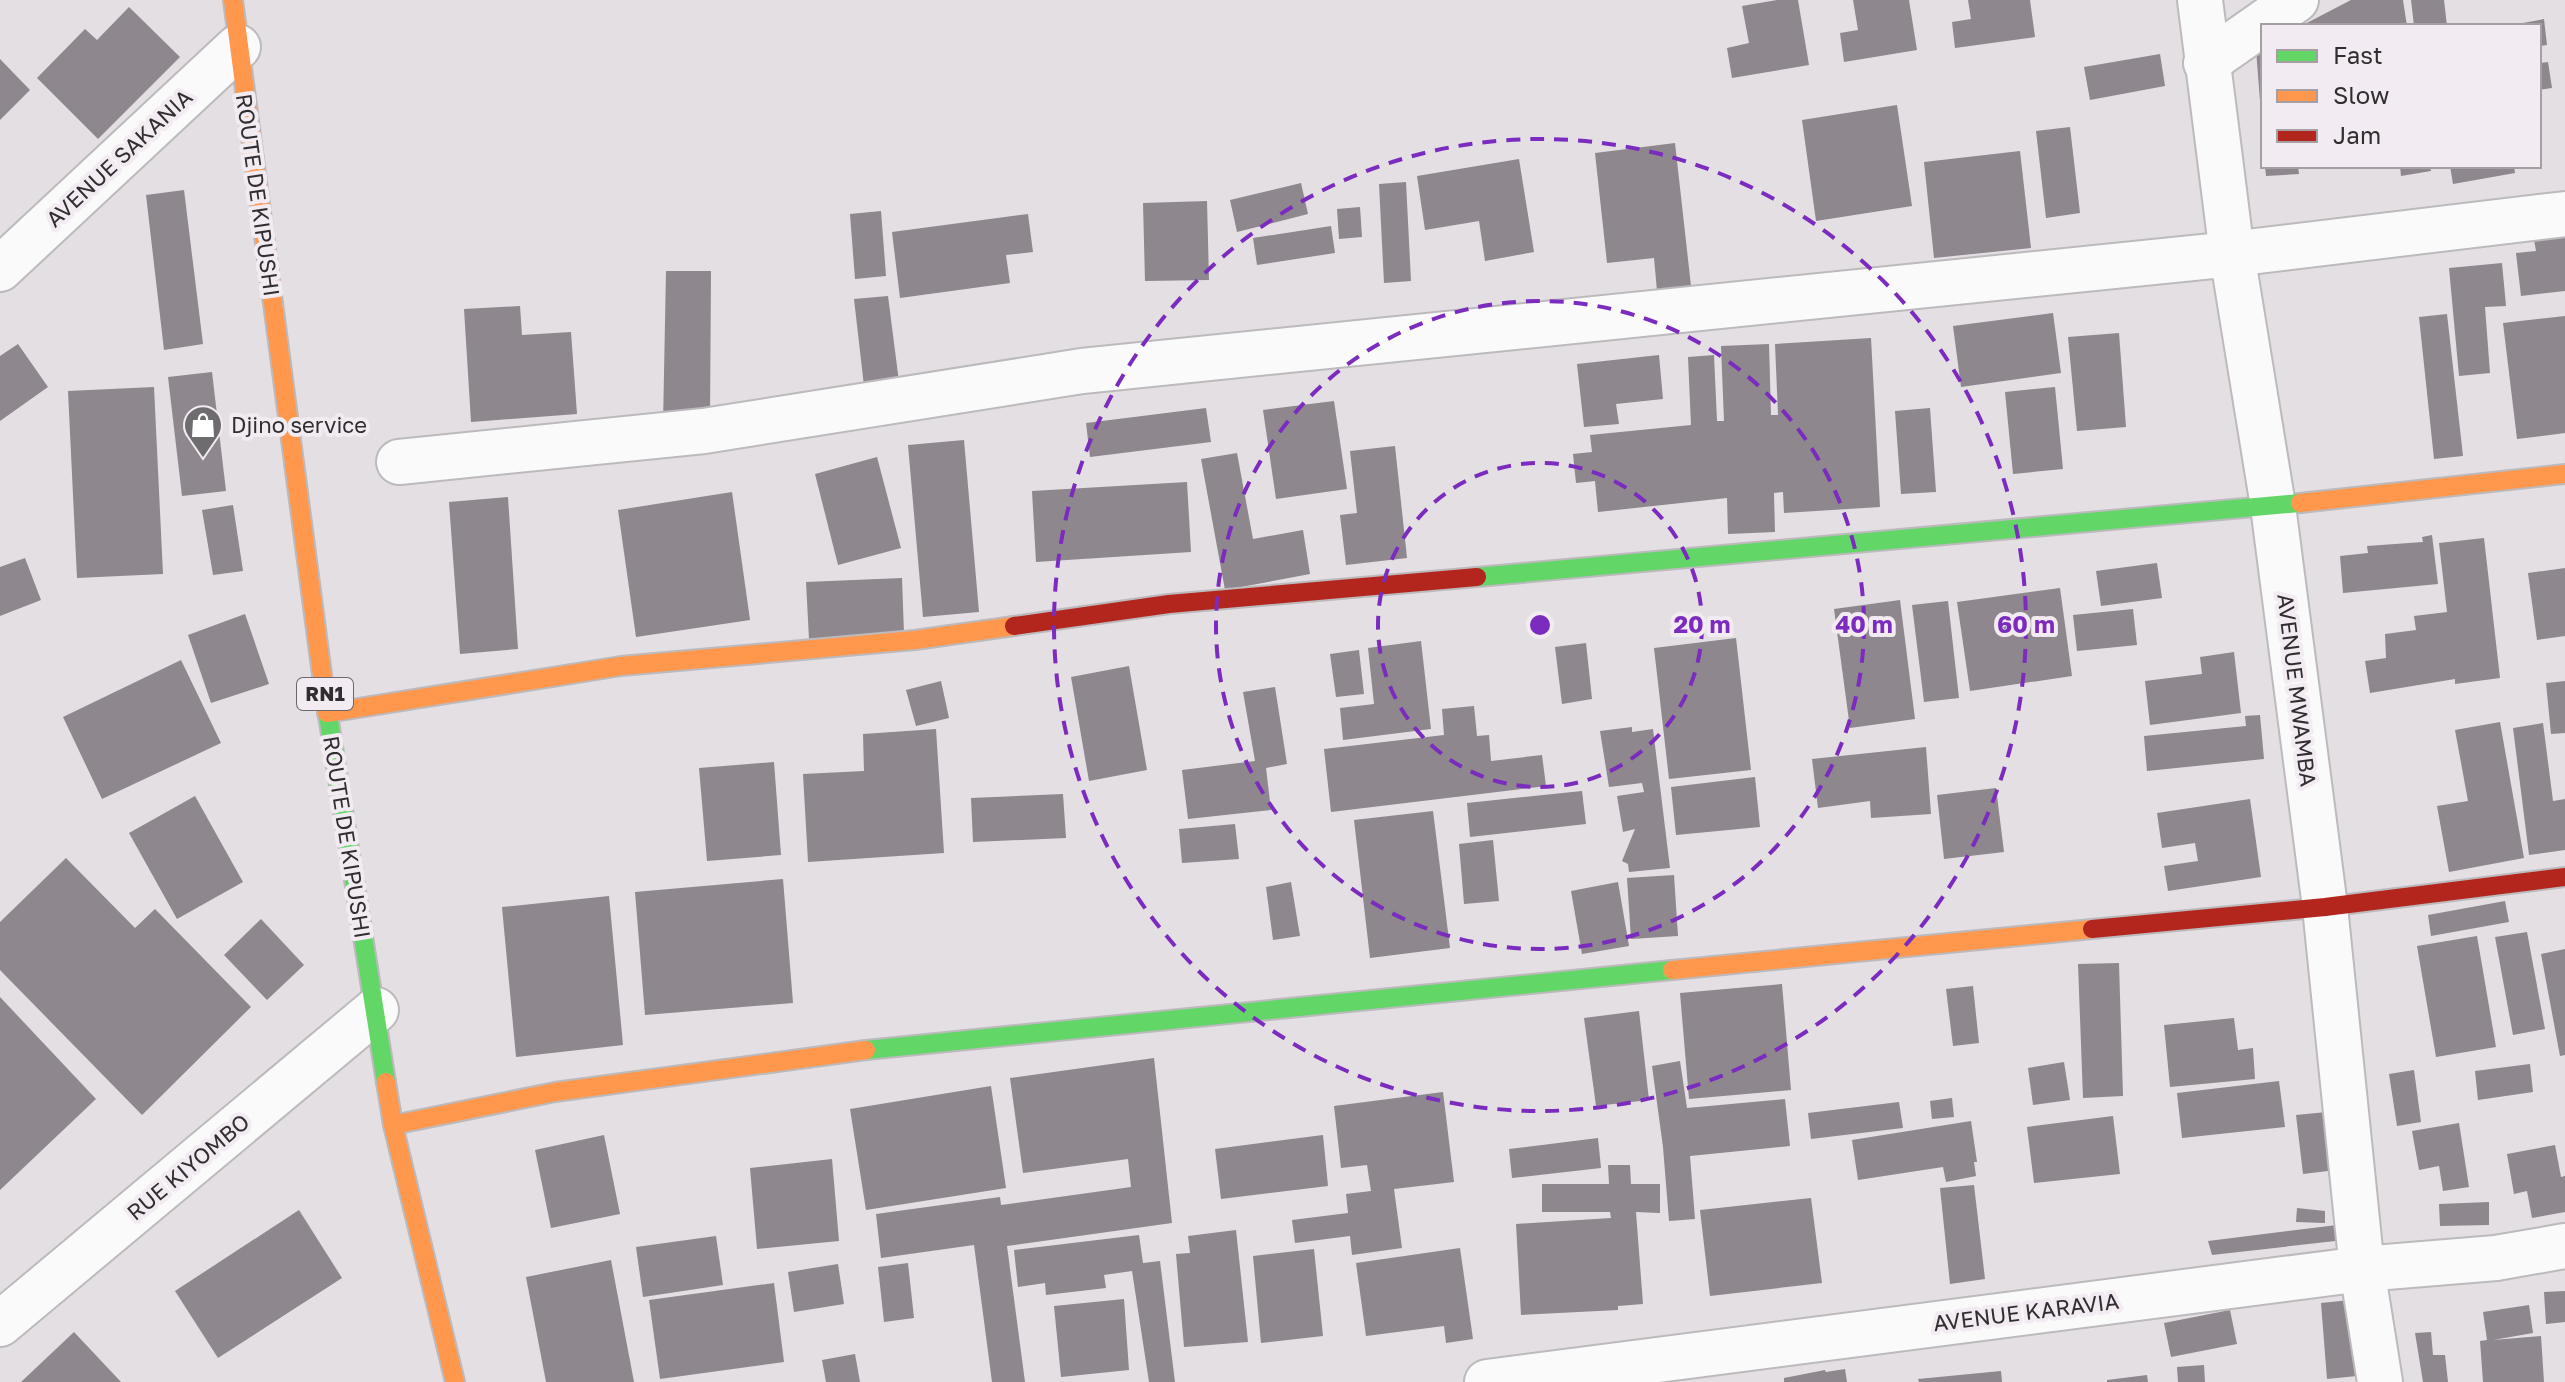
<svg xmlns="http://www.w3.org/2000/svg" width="2565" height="1382" viewBox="0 0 2565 1382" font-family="'Golos Text',sans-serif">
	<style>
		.building { fill: #8e878e }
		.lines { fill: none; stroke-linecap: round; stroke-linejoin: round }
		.street-casing { stroke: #bcbabc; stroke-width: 48 }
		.fast-casing { stroke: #bcbabc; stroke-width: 22 }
		.slow-casing { stroke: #bcbabc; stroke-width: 22 }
		.jam-casing { stroke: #bcbabc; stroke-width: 22 }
		.street { stroke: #fbfafb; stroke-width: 44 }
		.fast { stroke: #63d668; stroke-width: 18 }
		.slow { stroke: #ff974d; stroke-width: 18 }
		.jam { stroke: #b3261e; stroke-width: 18 }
		.ring { fill: none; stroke: #7b2cbf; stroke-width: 4; stroke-dasharray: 14 10 }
		.labels { text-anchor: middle; stroke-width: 8; stroke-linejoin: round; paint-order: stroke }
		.shield { fill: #f2ebf1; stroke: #6b676b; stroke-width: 2 }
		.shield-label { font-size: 20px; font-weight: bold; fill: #312e31 }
		.street-label { font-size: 22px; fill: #312e31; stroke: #f2ebf1 }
		.poi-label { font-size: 22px; fill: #312e31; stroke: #f2ebf1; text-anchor: start }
		.centre { fill: #7b2cbf; stroke: #f2ebf1; stroke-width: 4 }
		.ring-label { font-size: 24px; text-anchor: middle; font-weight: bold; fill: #7b2cbf; stroke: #f2ebf1; stroke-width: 8; stroke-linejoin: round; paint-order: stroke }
	</style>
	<rect width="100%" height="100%" fill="#e3dfe3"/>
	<g class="building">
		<path d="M1777 0H1798L1809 65 1732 78 1727 48 1749 43 1742 6Z"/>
		<path d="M1853 0H1909L1917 50 1844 62 1840 33 1858 30Z"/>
		<path d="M1968 0H2030L2035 37 1955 48 1952 22 1971 19Z"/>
		<path d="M2351 0H2403L2407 26H2301Z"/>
		<path d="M2411 0H2444L2447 26H2414Z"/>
		<path d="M129 7 180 57 98 139 37 78 85 29 97 40Z"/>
		<path d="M2544 19 2547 45 2539 46V26H2507Z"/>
		<path d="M2263 45V113L2261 114 2256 49Z"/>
		<path d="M2160 54 2165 86 2090 100 2084 67Z"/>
		<path d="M0 59 30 90 0 120Z"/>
		<path d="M2548 62 2552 88 2539 90V63Z"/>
		<path d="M1897 105 1912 206 1816 221 1802 120Z"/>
		<path d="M2070 127 2080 213 2046 218 2036 131Z"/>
		<path d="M1675 143 1691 286 1657 291 1654 258 1607 263 1595 153Z"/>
		<path d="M2020 151 2031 248 1934 258 1924 162Z"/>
		<path d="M1519 159 1534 252 1485 261 1479 221 1425 230 1417 176Z"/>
		<path d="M2265 166H2298L2299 174 2266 176Z"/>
		<path d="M2400 166H2430L2431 171 2401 176Z"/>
		<path d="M2450 166H2514L2515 173 2453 184Z"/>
		<path d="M1406 182 1411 281 1384 283 1379 184Z"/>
		<path d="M1301 183 1308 214 1237 232 1230 200Z"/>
		<path d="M184 190 203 344 164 350 146 195Z"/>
		<path d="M1207 201 1209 280 1145 281 1143 203Z"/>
		<path d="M1360 207 1362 237 1339 239 1337 209Z"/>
		<path d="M881 211 886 276 855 279 850 214Z"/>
		<path d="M1028 214 1033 252 1006 255 1010 283 900 298 892 232Z"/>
		<path d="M1331 226 1335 253 1257 265 1253 238Z"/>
		<path d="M2565 231V291L2521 296 2516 253 2536 251 2533 234Z"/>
		<path d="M2502 263 2506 306 2485 307 2490 373 2459 376 2449 268Z"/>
		<path d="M666 271H711L710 418 663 425Z"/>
		<path d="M888 296 899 382 864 386 854 299Z"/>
		<path d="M520 306 522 335 571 332 577 414 471 422 464 309Z"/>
		<path d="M2053 313 2061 373 1961 387 1953 326Z"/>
		<path d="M2447 314 2463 456 2434 459 2419 317Z"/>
		<path d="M2565 316V433L2517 439 2503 323Z"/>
		<path d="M2119 333 2126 427 2077 431 2068 337Z"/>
		<path d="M1871 338 1880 507 1784 513 1783 492 1774 493 1775 532 1728 534 1727 498 1598 512 1595 481 1576 483 1573 454 1592 452 1590 435 1691 425 1688 357 1714 355 1717 421H1724L1721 346 1769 344 1771 415H1778L1775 344Z"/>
		<path d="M18 344 48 387 0 421V356Z"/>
		<path d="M1659 355 1663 399 1616 404 1619 424 1584 427 1577 364Z"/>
		<path d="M212 372 226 491 182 496 168 377Z"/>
		<path d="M154 387 163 574 77 578 68 391Z"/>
		<path d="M2055 387 2063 469 2013 474 2005 392Z"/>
		<path d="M1334 401 1347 489 1276 499 1263 410Z"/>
		<path d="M1206 408 1211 442 1090 457 1086 423Z"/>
		<path d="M1930 408 1936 492 1901 494 1895 411Z"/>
		<path d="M964 440 979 612 923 617 908 445Z"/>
		<path d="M1395 446 1407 558 1346 565 1340 515 1357 513 1350 451Z"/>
		<path d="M1237 453 1253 539 1303 530 1310 574 1225 590 1201 459Z"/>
		<path d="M877 457 901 548 838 565 815 474Z"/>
		<path d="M1187 482 1191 552 1036 562 1032 491Z"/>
		<path d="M732 492 750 620 636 637 618 510Z"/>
		<path d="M508 497 518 649 460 654 449 502Z"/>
		<path d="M233 505 243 571 213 575 202 510Z"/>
		<path d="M2432 535 2438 584 2343 593 2340 556 2368 553 2367 546 2423 542 2422 537Z"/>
		<path d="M2484 538 2500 678 2455 684V679L2370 693 2365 661 2386 658 2385 634 2416 630 2414 616 2447 612 2439 543Z"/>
		<path d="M25 558 41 600 0 616V567Z"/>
		<path d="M2157 563 2162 598 2101 606 2096 571Z"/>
		<path d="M2565 568V636L2537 640 2528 573Z"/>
		<path d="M902 578 904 634 809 639 806 582Z"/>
		<path d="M2060 588 2072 676 1970 691 1957 602Z"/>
		<path d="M1900 600 1915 719 1850 728 1834 609Z"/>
		<path d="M1948 601 1959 698 1924 702 1912 605Z"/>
		<path d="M2133 609 2137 645 2077 651 2073 615Z"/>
		<path d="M245 614 269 684 211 703 188 635Z"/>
		<path d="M1736 638 1751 770 1669 779 1654 648Z"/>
		<path d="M1421 641 1431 729 1343 740 1340 708 1374 704 1368 648Z"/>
		<path d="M1586 643 1592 699 1562 704 1555 647Z"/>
		<path d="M1359 650 1364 694 1336 697 1330 654Z"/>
		<path d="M2234 652 2241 713 2150 725 2145 681 2202 674 2200 657Z"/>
		<path d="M181 660 221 743 102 799 63 717Z"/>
		<path d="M1129 666 1147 770 1089 781 1071 677Z"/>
		<path d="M941 681 949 718 916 726 906 690Z"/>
		<path d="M2565 681V733L2551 734 2546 683Z"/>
		<path d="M1275 687 1287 764 1266 768 1271 810 1188 819 1182 770 1255 761 1243 692Z"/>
		<path d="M1474 706 1477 736 1489 735 1491 761 1542 755 1546 786 1331 812 1324 749 1444 735 1442 709Z"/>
		<path d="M2260 715 2264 759 2147 771 2144 736 2246 726 2245 716Z"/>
		<path d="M2500 722 2524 858 2449 872 2437 806 2468 801 2455 730Z"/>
		<path d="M2543 723 2553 801 2565 799V850L2529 855 2513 728Z"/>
		<path d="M1632 727V732L1653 729 1670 868 1629 872 1628 864 1622 861 1635 829 1623 832 1617 796 1644 792 1642 783 1609 787 1600 731Z"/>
		<path d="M936 729 944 853 808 862 803 774 864 771 863 734Z"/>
		<path d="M1926 747 1931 814 1871 818 1870 801 1818 808 1812 759Z"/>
		<path d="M774 762 781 855 707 861 699 768Z"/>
		<path d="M1755 777 1760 827 1676 835 1671 787Z"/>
		<path d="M1996 788 2004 852 1944 859 1937 795Z"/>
		<path d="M1582 791 1586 824 1470 837 1467 803Z"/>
		<path d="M1063 794 1066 838 973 842 971 798Z"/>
		<path d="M195 796 243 882 177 919 129 833Z"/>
		<path d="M2250 799 2261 877 2168 891 2164 866 2198 861 2195 843 2162 848 2157 813Z"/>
		<path d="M1433 811 1450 948 1370 958 1354 820Z"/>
		<path d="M1235 824 1239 859 1182 863 1179 829Z"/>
		<path d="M1493 840 1499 901 1464 904 1459 844Z"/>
		<path d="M66 858 135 928 155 909 251 1007 142 1115 0 970V922Z"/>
		<path d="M1674 875 1678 936 1631 939 1627 878Z"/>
		<path d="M783 879 793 1003 645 1015 635 892Z"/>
		<path d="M1291 882 1300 936 1273 940 1266 887Z"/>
		<path d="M1618 882 1629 946 1582 954 1571 891Z"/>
		<path d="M609 896 623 1045 516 1057 502 907Z"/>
		<path d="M2505 901 2509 922 2431 936 2428 915Z"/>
		<path d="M261 919 304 965 267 1000 224 955Z"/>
		<path d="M2527 932 2545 1029 2513 1035 2495 937Z"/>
		<path d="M2477 936 2496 1047 2436 1057 2417 946Z"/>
		<path d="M2565 949V1055L2560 1056 2541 954Z"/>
		<path d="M2119 963 2123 1096 2083 1098 2078 964Z"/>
		<path d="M1782 984 1791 1090 1689 1099 1680 993Z"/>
		<path d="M1973 986 1979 1043 1953 1046 1946 989Z"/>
		<path d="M0 997 96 1099 0 1190Z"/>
		<path d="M1639 1011 1649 1100 1596 1106 1584 1018Z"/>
		<path d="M2234 1018 2238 1050 2253 1048 2255 1079 2170 1087 2164 1025Z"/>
		<path d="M1154 1058 1172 1223 1007 1246 1025 1382H992L974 1245 881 1258 876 1214 1000 1197 1001 1205 1131 1187 1128 1159 1023 1173 1010 1078Z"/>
		<path d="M1680 1061 1687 1108 1785 1099 1790 1146 1690 1156 1695 1219 1669 1221 1663 1147 1652 1066Z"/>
		<path d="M2064 1062 2070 1100 2033 1105 2028 1068Z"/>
		<path d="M2530 1064 2533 1092 2478 1100 2475 1071Z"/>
		<path d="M2414 1070 2421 1122 2397 1126 2389 1074Z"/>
		<path d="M2279 1081 2285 1127 2182 1138 2177 1093Z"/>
		<path d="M991 1086 1006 1188 866 1210 850 1109Z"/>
		<path d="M1443 1092 1454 1182 1394 1189 1402 1248 1352 1255 1350 1236 1295 1243 1292 1220 1348 1213 1346 1194 1371 1191 1367 1165 1341 1168 1334 1106Z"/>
		<path d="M1952 1098 1954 1117 1932 1119 1930 1101Z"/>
		<path d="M1899 1102 1903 1128 1811 1139 1808 1113Z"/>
		<path d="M2337 1111 2353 1239 2212 1255 2208 1241 2337 1225 2328 1171 2303 1174 2296 1115Z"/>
		<path d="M2113 1116 2120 1174 2034 1183 2027 1127Z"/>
		<path d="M1971 1121 1977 1162H1974L1976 1176 1946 1182 1943 1167 1858 1180 1852 1140Z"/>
		<path d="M2459 1123 2469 1187 2443 1191 2439 1166 2419 1170 2412 1131Z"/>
		<path d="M604 1135 620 1214 551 1228 535 1150Z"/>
		<path d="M1323 1135 1328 1186 1221 1199 1215 1149Z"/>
		<path d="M1598 1138 1601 1168 1512 1178 1509 1149Z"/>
		<path d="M2555 1145 2561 1177 2565 1176V1212L2532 1218 2527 1191 2514 1194 2507 1154Z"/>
		<path d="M832 1159 839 1241 757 1249 750 1168Z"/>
		<path d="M1608 1165H1630L1631 1184H1660V1213L1636 1212 1643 1304 1618 1306V1310L1521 1315 1516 1224 1611 1218 1610 1212H1542V1184H1609Z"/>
		<path d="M1974 1185 1985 1279 1950 1284 1940 1188Z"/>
		<path d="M1811 1198 1822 1283 1710 1296 1700 1210Z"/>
		<path d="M2489 1202V1225L2440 1226 2439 1204Z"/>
		<path d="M2297 1208 2325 1211V1223L2296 1222Z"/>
		<path d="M299 1210 342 1278 218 1358 175 1291Z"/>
		<path d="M1236 1230 1248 1342 1184 1347 1176 1254 1190 1253 1188 1236Z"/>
		<path d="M1139 1235 1143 1263 1160 1261 1175 1382H1149L1132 1271 1104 1275 1106 1288 1046 1295 1045 1283 1018 1287 1014 1250Z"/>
		<path d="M716 1236 723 1285 643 1297 636 1247Z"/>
		<path d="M1460 1248 1473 1339 1446 1343 1444 1326 1366 1336 1356 1263Z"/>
		<path d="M1314 1249 1323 1336 1261 1343 1253 1256Z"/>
		<path d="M611 1260 634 1382H546L526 1277Z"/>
		<path d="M908 1263 914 1318 884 1322 878 1267Z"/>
		<path d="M838 1264 844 1304 794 1312 788 1272Z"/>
		<path d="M774 1283 784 1362 660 1379 649 1300Z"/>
		<path d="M2565 1291V1322L2546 1324 2544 1292Z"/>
		<path d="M1124 1299 1129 1370 1061 1377 1054 1306Z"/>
		<path d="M2350 1300 2357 1376 2327 1379 2321 1303Z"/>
		<path d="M2529 1305 2533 1333 2493 1340 2541 1336 2544 1382H2483L2480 1341 2487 1340 2483 1312Z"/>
		<path d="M2230 1310 2237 1344 2171 1357 2164 1323Z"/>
		<path d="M74 1332 121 1382H21Z"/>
		<path d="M2431 1332 2433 1355H2445L2448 1382H2423L2415 1333Z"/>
		<path d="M855 1354 860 1382H826L822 1360Z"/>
		<path d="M2204 1365 2205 1382H2178L2177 1367Z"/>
		<path d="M1845 1369 1847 1382H1784V1378L1825 1370 1826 1372Z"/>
		<path d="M2001 1371 2002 1382H1919L1918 1379Z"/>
		<path d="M2147 1375 2148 1382H2107V1380Z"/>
	</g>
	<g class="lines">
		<defs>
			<g id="street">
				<path d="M2200 0 2232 254 2273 506 2325 907 2362 1269 2380 1382"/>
				<path d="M2206 63 2296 0"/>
				<path d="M0 269 238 47"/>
				<path d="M399 462 704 431 1082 371 2232 254 2565 214"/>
				<path d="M0 1324 376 1010"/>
				<path d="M1487 1382 2362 1269 2496 1258 2565 1246"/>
			</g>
			<g id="fast">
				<path d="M1477 577 2300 503"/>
				<path d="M324 690 386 1082"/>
				<path d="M866 1050 1672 970"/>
			</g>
			<g id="slow">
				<path d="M233 0 324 690"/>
				<path d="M2300 503 2565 474"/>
				<path d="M327 713 621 666 915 640 1014 626"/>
				<path d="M1672 970 2092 929"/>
				<path d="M386 1082 393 1125 455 1382"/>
				<path d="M393 1125 555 1092 866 1050"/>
			</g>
			<g id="jam">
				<path d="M1014 626 1169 604 1477 577"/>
				<path d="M2092 929 2325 907 2565 877"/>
			</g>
		</defs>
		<use href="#street" class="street-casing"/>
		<use href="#fast" class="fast-casing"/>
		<use href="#slow" class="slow-casing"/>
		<use href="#jam" class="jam-casing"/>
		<use href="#street" class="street"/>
		<use href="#fast" class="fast"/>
		<use href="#slow" class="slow"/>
		<use href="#jam" class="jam"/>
	</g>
	<g class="ring">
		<circle cx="1540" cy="625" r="162"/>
		<circle cx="1540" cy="625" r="324"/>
		<circle cx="1540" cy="625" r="486"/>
	</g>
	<defs>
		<symbol id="shop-pin" viewBox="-11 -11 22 30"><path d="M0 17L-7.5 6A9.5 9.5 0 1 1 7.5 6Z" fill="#6f6c6f" stroke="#f2ebf1"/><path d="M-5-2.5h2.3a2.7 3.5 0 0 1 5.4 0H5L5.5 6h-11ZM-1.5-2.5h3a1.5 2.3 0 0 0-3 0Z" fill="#fff"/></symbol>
	</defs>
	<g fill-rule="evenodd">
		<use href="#shop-pin" x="181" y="403" width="44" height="60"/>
	</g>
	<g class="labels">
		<rect class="shield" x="297" y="678" width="56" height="32" rx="6"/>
		<g class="shield-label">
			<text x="325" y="701">RN1</text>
		</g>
		<g class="street-label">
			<text transform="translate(119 158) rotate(-43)" y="8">AVENUE SAKANIA</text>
			<text transform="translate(258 195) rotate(82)" y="8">ROUTE DE KIPUSHI</text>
			<text transform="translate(2297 690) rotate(83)" y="8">AVENUE MWAMBA</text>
			<text transform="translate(347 837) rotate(81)" y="8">ROUTE DE KIPUSHI</text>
			<text transform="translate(188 1167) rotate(-40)" y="8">RUE KIYOMBO</text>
			<text transform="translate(2026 1312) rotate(-7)" y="8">AVENUE KARAVIA</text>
		</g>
		<g class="poi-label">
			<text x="231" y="433">Djino service</text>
		</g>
	</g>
	<circle cx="1540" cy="625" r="12" class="centre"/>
	<g class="ring-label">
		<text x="1702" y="633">20 m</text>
		<text x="1864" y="633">40 m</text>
		<text x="2026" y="633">60 m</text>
	</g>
	<rect x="2261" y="24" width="280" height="144" fill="#f2ebf1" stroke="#a59fa4" stroke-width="2"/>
	<rect x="2277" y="50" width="40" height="12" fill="#63d668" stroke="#a59fa4" stroke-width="2"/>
	<text x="2333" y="64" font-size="24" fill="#312e31">Fast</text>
	<rect x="2277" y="90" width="40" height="12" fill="#ff974d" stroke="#a59fa4" stroke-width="2"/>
	<text x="2333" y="104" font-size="24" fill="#312e31">Slow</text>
	<rect x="2277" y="130" width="40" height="12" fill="#b3261e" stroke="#a59fa4" stroke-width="2"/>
	<text x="2333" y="144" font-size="24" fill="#312e31">Jam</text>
</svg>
